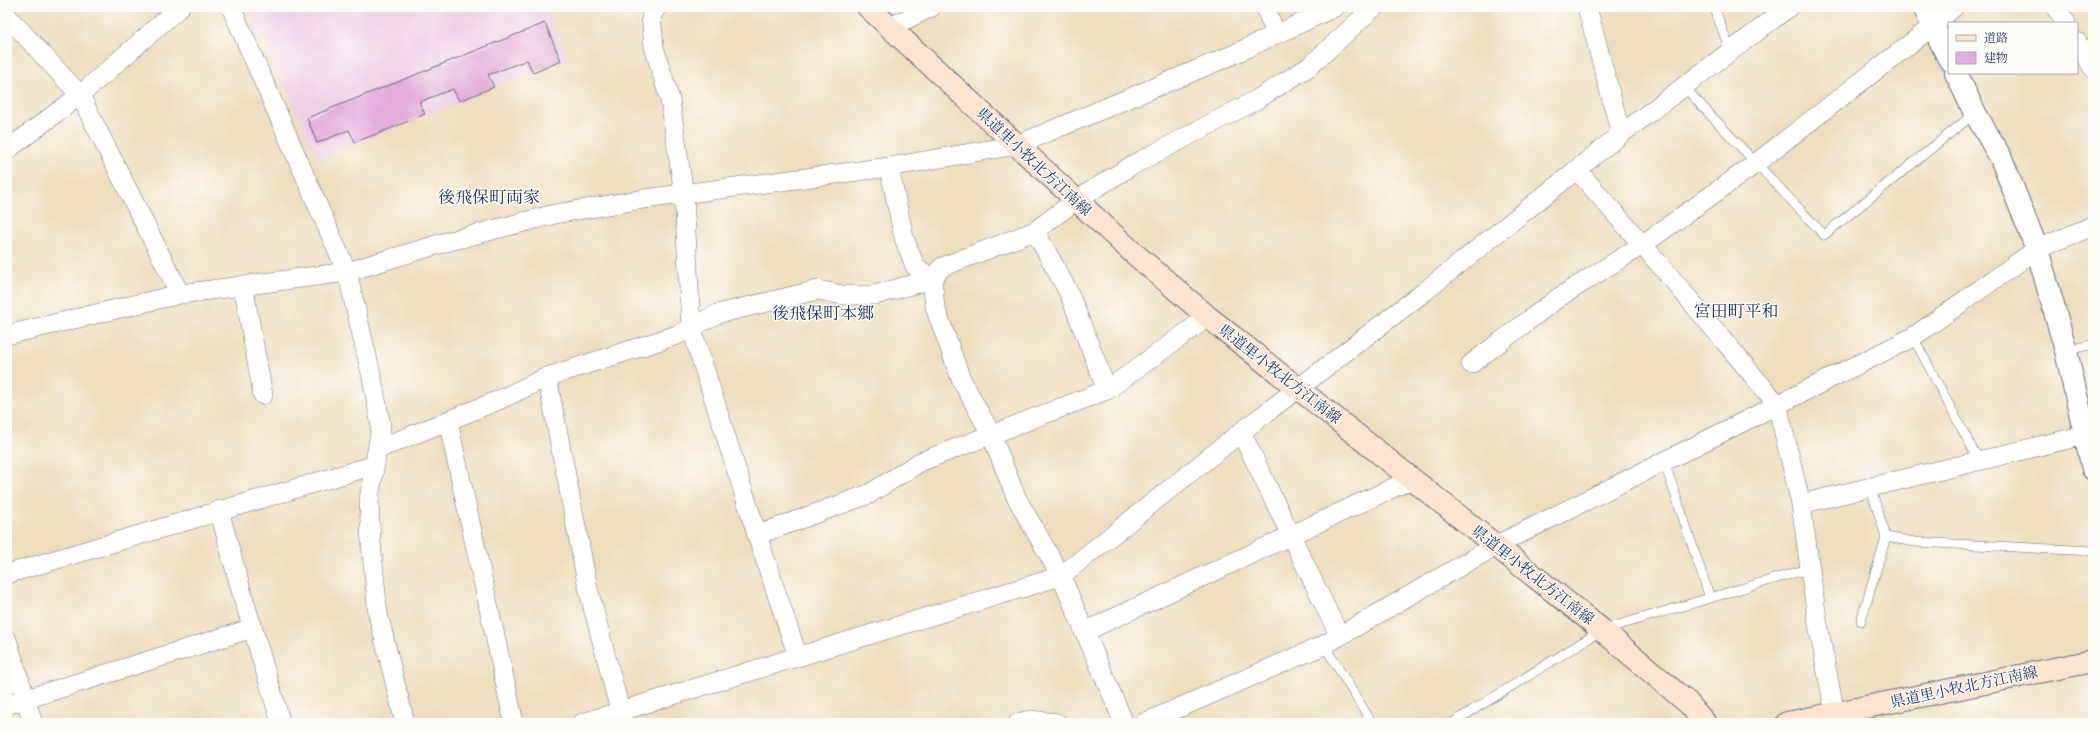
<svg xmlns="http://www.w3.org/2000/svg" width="2100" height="730" viewBox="0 0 2100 730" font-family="'IM FELL Double Pica','Noto Serif JP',serif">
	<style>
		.built { fill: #efd0e6 }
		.building { fill: #e3addc }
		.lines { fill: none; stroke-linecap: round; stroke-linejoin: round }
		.service-casing { stroke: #656c7f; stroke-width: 10 }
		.minor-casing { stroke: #656c7f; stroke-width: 20 }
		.tertiary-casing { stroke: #656c7f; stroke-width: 24 }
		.secondary-casing { stroke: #656c7f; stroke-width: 24 }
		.service { stroke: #fff; stroke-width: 9 }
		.minor { stroke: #fff; stroke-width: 19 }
		.tertiary { stroke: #fff; stroke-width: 22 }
		.secondary { stroke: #fde4d0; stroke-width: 22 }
		.labels { text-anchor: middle; stroke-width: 3; stroke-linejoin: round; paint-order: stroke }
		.street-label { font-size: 15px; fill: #1b2f5e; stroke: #fdfcf7 }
		.quarter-label { font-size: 17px; fill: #1b2f5e; stroke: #fdfcf7 }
	</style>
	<rect width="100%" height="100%" fill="#fdfcf7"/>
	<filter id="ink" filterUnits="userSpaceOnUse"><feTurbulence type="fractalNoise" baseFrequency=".025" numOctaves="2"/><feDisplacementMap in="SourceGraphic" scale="8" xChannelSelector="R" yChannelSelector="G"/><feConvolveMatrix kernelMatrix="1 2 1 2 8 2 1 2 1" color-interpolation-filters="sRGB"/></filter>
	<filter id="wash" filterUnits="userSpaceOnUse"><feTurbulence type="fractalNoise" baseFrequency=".012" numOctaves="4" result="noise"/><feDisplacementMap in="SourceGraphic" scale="16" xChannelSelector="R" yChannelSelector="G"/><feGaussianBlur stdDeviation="0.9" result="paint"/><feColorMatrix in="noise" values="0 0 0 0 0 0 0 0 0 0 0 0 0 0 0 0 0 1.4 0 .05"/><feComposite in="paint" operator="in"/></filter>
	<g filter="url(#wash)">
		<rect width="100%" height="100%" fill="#eedebd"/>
		<path class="built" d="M248 7H545L569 58 318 159Z"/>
		<g id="blocks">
			<path class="building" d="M545 23 561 61 533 73 527 60 488 75 494 87 459 101 453 89 419 102 425 114 382 132 355 142 349 130 317 143 307 118Z"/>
		</g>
	</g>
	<g filter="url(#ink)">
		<use href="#blocks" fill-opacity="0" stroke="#656c7f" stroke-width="1"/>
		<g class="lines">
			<defs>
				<g id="service">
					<path d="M1714 7 1731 53"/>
					<path d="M1684 87 1824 235 1975 113"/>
					<path d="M1913 337 1979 461"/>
					<path d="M2066 351 2093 344"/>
					<path d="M1664 461 1710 598"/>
					<path d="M1870 486 1886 537 1915 542 2093 551"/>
					<path d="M1861 621 1886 537"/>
					<path d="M1324 645 1372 723"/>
					<path d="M1452 723 1602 630 1811 568"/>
				</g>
				<g id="minor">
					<path d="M231 7 347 272 372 378 381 426 369 500 371 543 378 614 405 723"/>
					<path d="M657 7 651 15 654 47 670 100 684 195 691 327 762 550 798 657"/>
					<path d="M1265 7 1276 34"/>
					<path d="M1587 7 1621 134"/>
					<path d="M2055 7 2066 23"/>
					<path d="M7 16 80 95 180 294"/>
					<path d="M890 27 932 7"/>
					<path d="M2077 42 2093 68"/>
					<path d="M7 150 80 95 180 7"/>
					<path d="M889 167 904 238 915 266 932 279 935 307 961 379 991 434 1016 497 1061 576 1124 723"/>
					<path d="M1577 170 1667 273 1777 404 1801 504 1817 619 1835 714"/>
					<path d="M243 285 263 395"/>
					<path d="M7 335 180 294 347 272 446 242 555 214 644 199 889 167 1017 145 1230 56 1335 7"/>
					<path d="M1471 364 1558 298 1642 245 1755 164 1933 26 1954 7"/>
					<path d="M547 377 588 588 620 710 622 722"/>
					<path d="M1107 390 1208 317"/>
					<path d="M448 421 514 723"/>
					<path d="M1241 432 1339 635"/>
					<path d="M378 449 499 400 547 377 677 335 717 314 818 290 842 295H875L932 279 942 267 1035 231 1075 201 1131 166 1256 100 1310 66 1374 7"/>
					<path d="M1801 504 2085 435"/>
					<path d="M219 510 241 590 281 723"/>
					<path d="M757 535 869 494 920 462 1107 390 1069 293 1035 231"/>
					<path d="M7 574 375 465"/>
					<path d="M1084 632 1412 479"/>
					<path d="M7 640 33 723"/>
					<path d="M7 705 253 628"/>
					<path d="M582 723 1061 576 1241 432 1424 292 1621 134 1789 7"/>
					<path d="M1018 723 1030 720 1057 723"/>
					<path d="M1144 723 1324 645 1495 546 1913 337 2037 249 2093 226"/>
				</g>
				<g id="tertiary">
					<path d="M1924 7 1949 59"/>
					<path d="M1956 73 1975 113 2001 158 2037 249 2066 351 2093 469"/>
				</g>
				<g id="secondary">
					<path d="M868 7 1129 249 1208 317 1602 630 1688 703 1705 723"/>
					<path d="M1787 723 2093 661"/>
				</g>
			</defs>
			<use href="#service" class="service-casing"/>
			<use href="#minor" class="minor-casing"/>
			<use href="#tertiary" class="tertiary-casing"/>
			<use href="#secondary" class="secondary-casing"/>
			<use href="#service" class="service"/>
			<use href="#minor" class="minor"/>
			<use href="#tertiary" class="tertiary"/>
			<use href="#secondary" class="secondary"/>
		</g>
	</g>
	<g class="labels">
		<g class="street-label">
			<text transform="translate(1034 162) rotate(43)" y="5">県道里小牧北方江南線</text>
			<text transform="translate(1280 374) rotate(38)" y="5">県道里小牧北方江南線</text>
			<text transform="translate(1533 575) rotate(38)" y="5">県道里小牧北方江南線</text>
			<text transform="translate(1964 687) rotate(-12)" y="5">県道里小牧北方江南線</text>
		</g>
		<g class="quarter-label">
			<text x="489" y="203">後飛保町両家</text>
			<text x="1736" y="317">宮田町平和</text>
			<text x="823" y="319">後飛保町本郷</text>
		</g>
	</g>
	<rect width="2100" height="730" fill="none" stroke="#fdfcf7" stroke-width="24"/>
	<rect x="1948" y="22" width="130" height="52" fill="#fdfcf7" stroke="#a3aaba"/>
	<rect x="1956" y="35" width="20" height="6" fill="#fde4d0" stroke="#a3aaba"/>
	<text x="1984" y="42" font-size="12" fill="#1b2f5e">道路</text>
	<rect x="1956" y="52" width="20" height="12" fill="#e3addc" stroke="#a3aaba"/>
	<text x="1984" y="62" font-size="12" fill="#1b2f5e">建物</text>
</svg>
